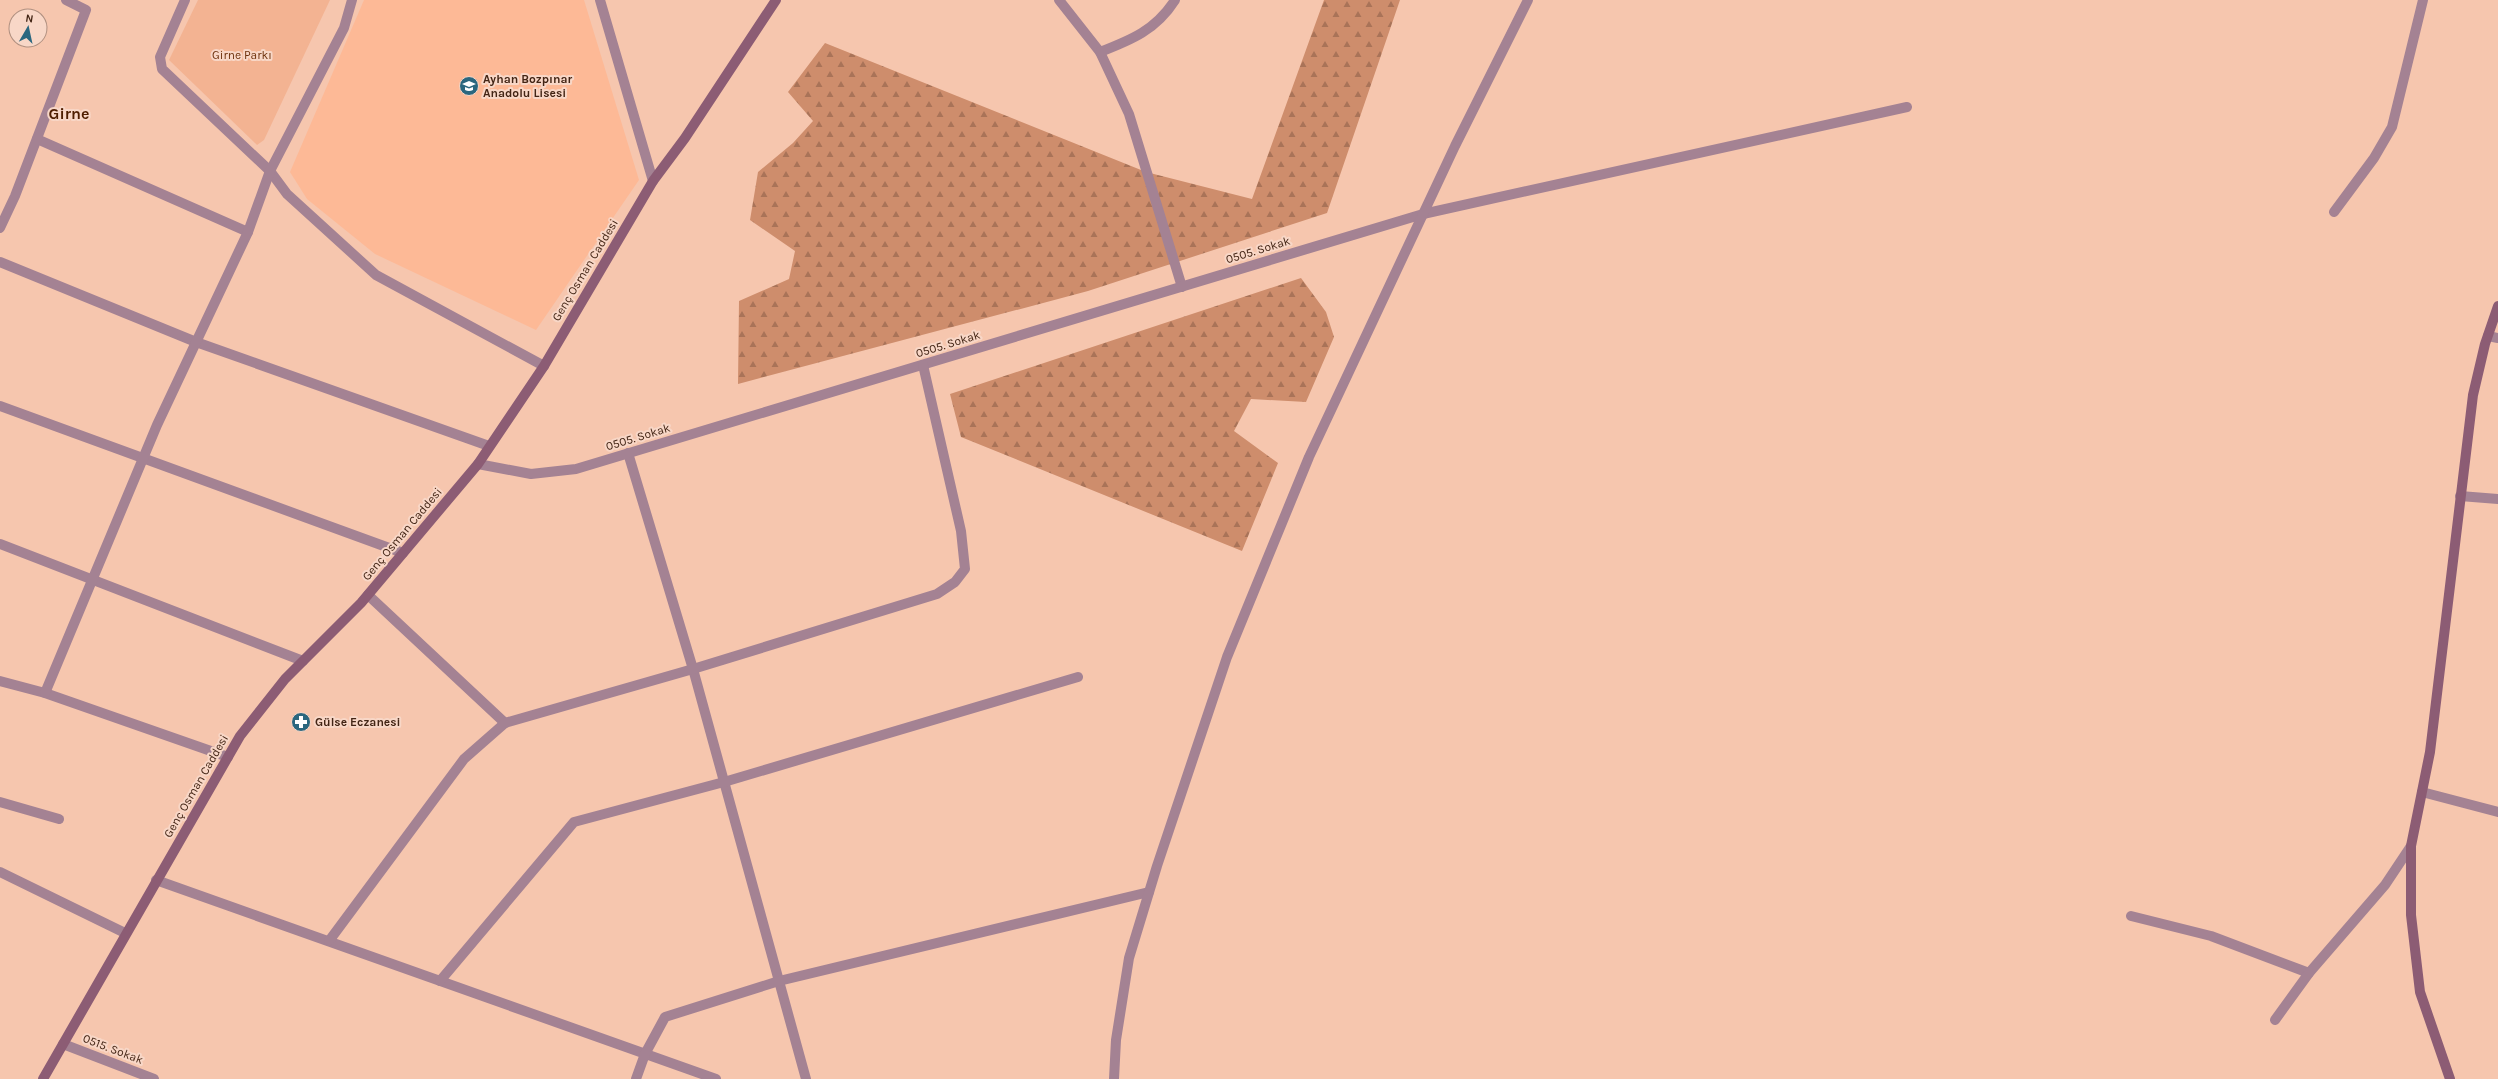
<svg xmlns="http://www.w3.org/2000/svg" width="2498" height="1079" viewBox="0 0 2498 1079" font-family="Karla,sans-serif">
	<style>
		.built { fill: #fdb996 }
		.green { fill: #f3b392 }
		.forest { fill: url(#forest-firs) }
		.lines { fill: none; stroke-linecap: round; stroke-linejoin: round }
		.lane { stroke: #a48293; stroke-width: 10 }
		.street { stroke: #a48293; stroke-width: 10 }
		.secondary { stroke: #8c5c74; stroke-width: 10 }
		.labels { text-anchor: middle; stroke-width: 4; stroke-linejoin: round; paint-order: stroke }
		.park-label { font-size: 12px; fill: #6e320d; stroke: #f8d7c7 }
		.poi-label { font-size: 12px; font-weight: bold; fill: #432515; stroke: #f8d7c7; text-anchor: start }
		.street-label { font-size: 12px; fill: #432515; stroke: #f8d7c7 }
		.district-label { font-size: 16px; font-weight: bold; fill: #4f1e00; stroke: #f8d7c7 }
	</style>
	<defs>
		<pattern id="forest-firs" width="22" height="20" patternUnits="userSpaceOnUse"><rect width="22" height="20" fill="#ce8d6c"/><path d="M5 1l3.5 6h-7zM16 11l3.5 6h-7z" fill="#a97358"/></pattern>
	</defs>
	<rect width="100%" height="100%" fill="#f6c6ae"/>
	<path class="built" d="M364 0H584L639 180 536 330 375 254 307 199 290 172Z"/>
	<path class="green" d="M198 0H330L264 140 257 145 169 60Z"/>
	<g class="forest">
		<path d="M1324 0H1400L1327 213 1088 291 738 384 739 301 789 279 795 251 750 220 758 172 793 143 813 121 788 92 825 43 1146 172 1252 199Z"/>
		<path d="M1301 278 1326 312 1334 337 1306 402 1251 399 1234 431 1278 463 1242 551 961 437 950 394Z"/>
	</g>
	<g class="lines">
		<path class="lane" d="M1423 214 1907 107"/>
		<g class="street">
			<path d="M185 0 160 57 162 69 270 171 287 194 376 275 544 366"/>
			<path d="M600 0 653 181"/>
			<path d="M1059 0 1100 52 1129 114 1182 287"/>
			<path d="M1100 52C1131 40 1156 30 1175 0"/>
			<path d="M37 139 248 232"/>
			<path d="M2334 212 2374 158 2392 127 2423 0"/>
			<path d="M0 228 15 196 86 10 66 0"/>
			<path d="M0 262 196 342 489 446"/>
			<path d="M2488 336 2498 338"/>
			<path d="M0 406 403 553"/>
			<path d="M628 453 693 669 806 1079"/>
			<path d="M478 464 531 474 576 469 1423 214"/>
			<path d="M2460 496 2498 499"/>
			<path d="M0 544 303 661"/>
			<path d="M368 595 505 723"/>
			<path d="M0 681 45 693 228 757"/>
			<path d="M45 693 157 425 248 232 270 171 344 28 352 0"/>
			<path d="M2422 792 2498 812"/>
			<path d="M0 802 59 819"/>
			<path d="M0 872 125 933"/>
			<path d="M156 880 716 1079"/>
			<path d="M2131 916 2211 936 2309 973"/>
			<path d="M329 941 464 759 505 723 693 669 937 594 955 582 965 569 961 531 923 365"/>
			<path d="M440 981 574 822 724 782 1078 677"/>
			<path d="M2275 1020 2309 973 2385 885 2411 846"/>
			<path d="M63 1044 154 1079"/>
			<path d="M636 1079 645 1054 665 1017 779 981 1149 892"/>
			<path d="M1114 1079 1116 1040 1129 958 1157 866 1227 657 1309 457 1455 146 1528 0"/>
		</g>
		<g class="secondary">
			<path d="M43 1079 240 736 285 679 361 603 478 464 544 366 653 181 685 138 776 0"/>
			<path d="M2450 1079 2420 992 2411 915V846L2430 752 2473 395 2485 344 2498 306"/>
		</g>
	</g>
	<defs>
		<symbol id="school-disc" viewBox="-11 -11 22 22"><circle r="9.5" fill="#2b677f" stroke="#f8d7c7"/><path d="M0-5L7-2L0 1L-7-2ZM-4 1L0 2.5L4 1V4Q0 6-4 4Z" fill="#fff"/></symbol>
		<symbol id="pharmacy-disc" viewBox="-11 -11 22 22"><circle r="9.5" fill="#2b677f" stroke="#f8d7c7"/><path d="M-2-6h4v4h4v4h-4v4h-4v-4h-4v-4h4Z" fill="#fff"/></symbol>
	</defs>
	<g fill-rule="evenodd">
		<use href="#school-disc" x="458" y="75" width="22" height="22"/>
		<use href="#pharmacy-disc" x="290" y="711" width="22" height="22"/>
	</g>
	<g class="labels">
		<g class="park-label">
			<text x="242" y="59">Girne Parkı</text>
		</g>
		<g class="poi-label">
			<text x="483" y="83">Ayhan Bozpınar<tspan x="483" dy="14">Anadolu Lisesi</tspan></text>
			<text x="315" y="726">Gülse Eczanesi</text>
		</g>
		<g class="street-label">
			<text transform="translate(1258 250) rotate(-17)" y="4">0505. Sokak</text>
			<text transform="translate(585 270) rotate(-59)" y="4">Genç Osman Caddesi</text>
			<text transform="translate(948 344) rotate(-17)" y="4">0505. Sokak</text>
			<text transform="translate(638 437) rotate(-17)" y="4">0505. Sokak</text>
			<text transform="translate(402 534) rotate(-50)" y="4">Genç Osman Caddesi</text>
			<text transform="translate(196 786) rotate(-60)" y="4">Genç Osman Caddesi</text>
			<text transform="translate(113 1049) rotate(21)" y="4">0515. Sokak</text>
		</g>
		<g class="district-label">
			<text x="69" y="119">Girne</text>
		</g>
	</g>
	<g transform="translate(28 28) rotate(9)"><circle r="19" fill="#f8d7c7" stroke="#b09080"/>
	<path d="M0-3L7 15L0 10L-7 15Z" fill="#2b677f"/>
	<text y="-6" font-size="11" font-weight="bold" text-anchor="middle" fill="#432515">N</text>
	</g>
</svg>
